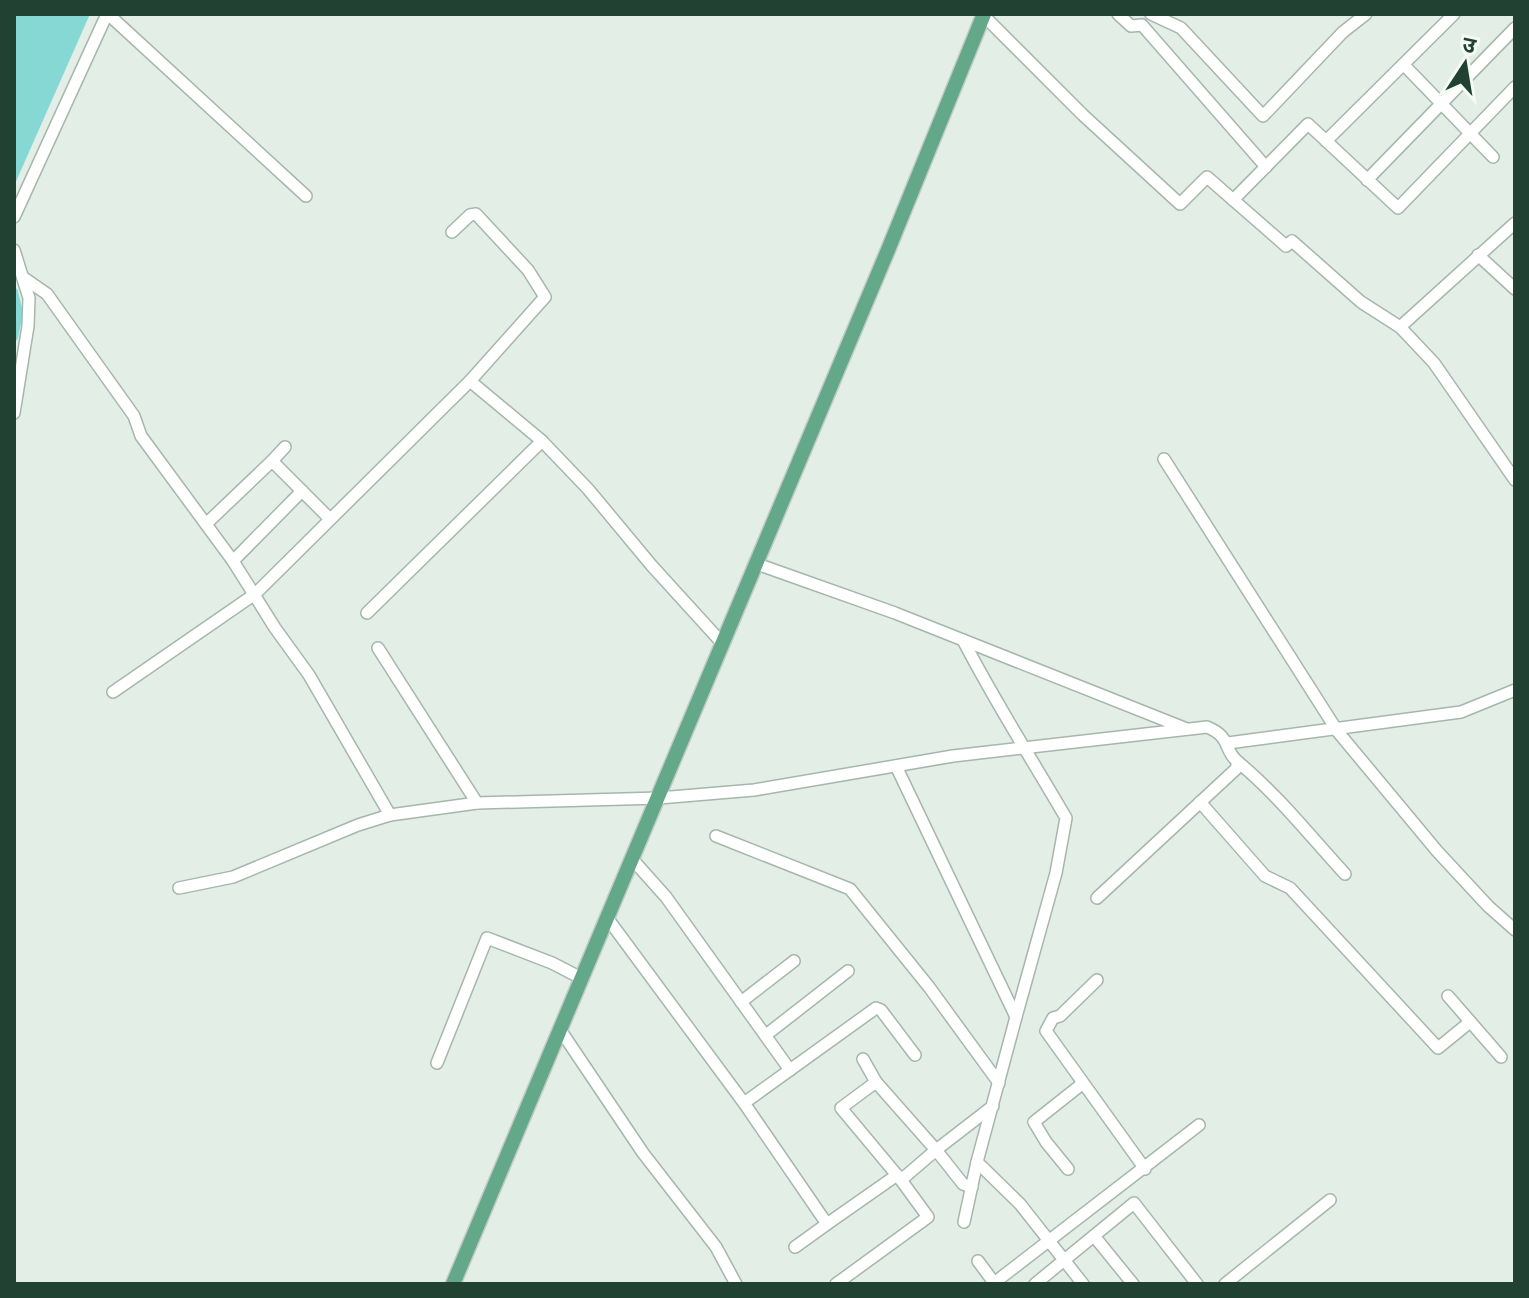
<svg xmlns="http://www.w3.org/2000/svg" width="1529" height="1298" viewBox="0 0 1529 1298" font-family="Ubuntu,'Noto Sans Devanagari',sans-serif">
	<style>
		.water { fill: #86d8d5 }
		.lines { fill: none; stroke-linecap: round; stroke-linejoin: round }
		.canal { stroke: #86d8d5; stroke-width: 8 }
		.minor-casing { stroke: #a5b7ad; stroke-width: 14 }
		.major-casing { stroke: #c1cac6; stroke-width: 17 }
		.minor { stroke: #fff; stroke-width: 11 }
		.major { stroke: #63a889; stroke-width: 14 }
	</style>
	<rect width="100%" height="100%" fill="#e3eee7"/>
	<path class="water" d="M14 14H90L14 186Z"/>
	<g class="lines">
		<path class="canal" d="M14 292 19 313 14 337"/>
		<defs>
			<g id="minor">
				<path d="M108 14 306 196"/>
				<path d="M1118 14 1131 26 1142 25 1266 167"/>
				<path d="M1151 14 1181 28 1263 116 1343 32 1366 14"/>
				<path d="M983 15 1083 115 1180 204 1207 177 1286 246 1292 241 1361 302 1400 327 1515 223"/>
				<path d="M1404 65 1493 157"/>
				<path d="M1326 141 1454 14"/>
				<path d="M1367 180 1515 28"/>
				<path d="M1233 200 1308 124 1398 208 1515 87"/>
				<path d="M14 217 107 14"/>
				<path d="M14 250 29 298 28 326 14 413"/>
				<path d="M1478 255 1515 289"/>
				<path d="M24 278 47 294 134 416 141 436 233 561 275 628 309 675 390 815"/>
				<path d="M1400 327 1434 363 1515 480"/>
				<path d="M470 381 542 441 588 489 652 566 723 644"/>
				<path d="M1164 459 1338 732 1437 851 1488 906 1515 930"/>
				<path d="M272 461 285 447"/>
				<path d="M206 524 272 461 330 519"/>
				<path d="M233 561 302 491"/>
				<path d="M757 564 895 613 1187 729"/>
				<path d="M367 613 542 441"/>
				<path d="M378 648 477 803"/>
				<path d="M113 692 255 594 470 381 545 297 528 270 476 214 470 215 452 232"/>
				<path d="M1228 743 1461 712 1515 690"/>
				<path d="M896 766 1016 1017 1056 873 1066 818C1031 758 995 702 963 640"/>
				<path d="M1200 802 1265 876 1290 888 1438 1048 1470 1022"/>
				<path d="M716 836 850 889 929 987 999 1083"/>
				<path d="M633 860 666 897 790 1070"/>
				<path d="M179 888 233 877 358 825 390 815 477 803 659 798 754 790 953 756 1207 727C1232 737 1223 750 1238 762 1278 795 1310 836 1345 874"/>
				<path d="M1097 898 1236 769 1238 762"/>
				<path d="M608 919 744 1103 827 1224 795 1247"/>
				<path d="M1097 980 1060 1016 1053 1018 1046 1031 1145 1169"/>
				<path d="M1448 996 1501 1057"/>
				<path d="M741 1002 794 961"/>
				<path d="M561 1031 643 1153 716 1247 736 1284"/>
				<path d="M766 1035 848 971"/>
				<path d="M863 1059 876 1082"/>
				<path d="M437 1063 487 938 552 963 583 979"/>
				<path d="M744 1103 876 1008 881 1010 915 1055"/>
				<path d="M977 1162 1016 1017"/>
				<path d="M1068 1169 1046 1142 1034 1122 1082 1084"/>
				<path d="M972 1187 963 1184 936 1150 901 1180 841 1108 876 1082 936 1150 993 1106"/>
				<path d="M964 1222 977 1162 1020 1204 1083 1284"/>
				<path d="M827 1224 897 1175"/>
				<path d="M1094 1236 1133 1284"/>
				<path d="M978 1261 995 1284"/>
				<path d="M994 1283 1199 1125"/>
				<path d="M836 1284 928 1217 901 1180"/>
				<path d="M1035 1284 1134 1203 1197 1284"/>
				<path d="M1225 1284 1330 1200"/>
			</g>
			<path id="major" d="M453 1284 888 250 984 14"/>
		</defs>
		<use href="#minor" class="minor-casing"/>
		<use href="#major" class="major-casing"/>
		<use href="#minor" class="minor"/>
		<use href="#major" class="major"/>
	</g>
	<rect width="1529" height="1298" fill="none" stroke="#214232" stroke-width="32"/>
	<g transform="translate(1465 64) rotate(12)" stroke="#f4faf6" stroke-width="6" paint-order="stroke">
	<path d="M0-6L14 30L0 20L-14 30Z" fill="#214232"/>
	<text y="-12" font-size="22" font-weight="bold" text-anchor="middle" fill="#214232">उ</text>
	</g>
</svg>
